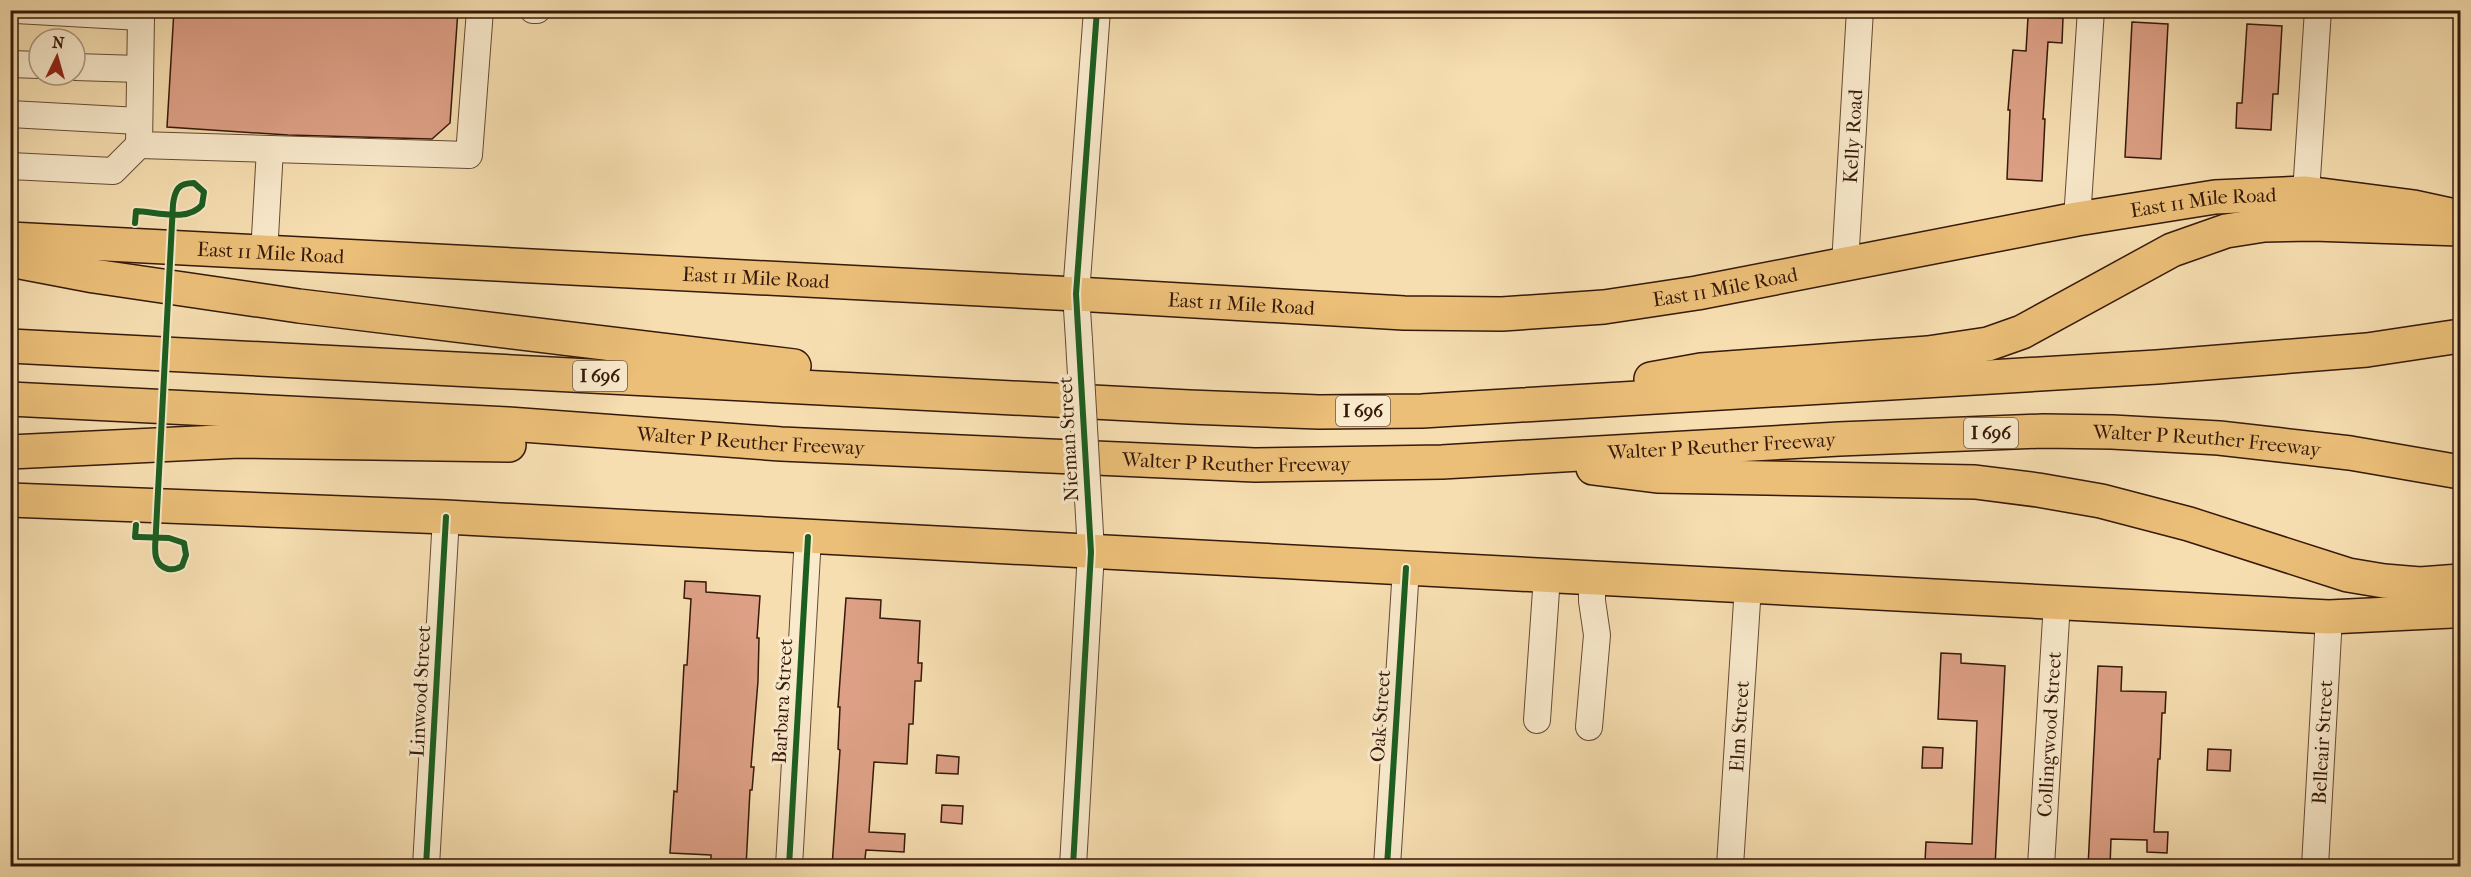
<svg xmlns="http://www.w3.org/2000/svg" width="2471" height="877" viewBox="0 0 2471 877" font-family="'IM FELL French Canon',serif">
	<style>
		.building { fill: #dda086; stroke: #36190a; stroke-width: 1.5 }
		.lines { fill: none; stroke-linecap: round; stroke-linejoin: round }
		.minor-casing { stroke: #664a34; stroke-width: 28 }
		.major-casing { stroke: #36190a; stroke-width: 36 }
		.highway-casing { stroke: #36190a; stroke-width: 36 }
		.minor { stroke: #f9eacc; stroke-width: 26 }
		.major { stroke: #ebbf78; stroke-width: 33 }
		.highway { stroke: #ebbf78; stroke-width: 33 }
		.minor-bridge-casing { stroke: #664a34; stroke-width: 28; stroke-linecap: butt }
		.minor-bridge { stroke: #f9eacc; stroke-width: 26 }
		.cycleway-casing { stroke: #f9eacc; stroke-width: 10 }
		.cycleway { stroke: #1b5e20; stroke-width: 6 }
		.labels { text-anchor: middle; stroke-width: 6; stroke-linejoin: round; paint-order: stroke }
		.shield { fill: #f9eacc; stroke: #705844; stroke-width: 1.5 }
		.shield-label { font-size: 18px; font-weight: bold; fill: #36190a }
		.street-label { font-size: 20px; fill: #36190a; stroke: #f9eacc }
	</style>
	<rect width="100%" height="100%" fill="#f6deb0"/>
	<filter id="stains"><feTurbulence type="fractalNoise" baseFrequency=".00333" numOctaves="4"/><feColorMatrix values="0 0 0 0 .2 0 0 0 0 .09 0 0 0 0 .02 0 0 0 .5 -.17"/></filter>
	<radialGradient id="worn" r=".72"><stop offset=".6" stop-color="#630" stop-opacity="0"/><stop offset="1" stop-color="#630" stop-opacity=".3"/></radialGradient>
	<g class="building">
		<path d="M174 10H458L450 123 432 139 288 135 167 127Z"/>
		<path d="M2028 17 2063 18 2062 43 2048 42 2043 119H2045L2042 181 2007 179 2010 110H2008L2013 50 2026 51Z"/>
		<path d="M2132 22 2168 24 2161 159 2125 157Z"/>
		<path d="M2247 24 2282 26 2278 94H2273L2271 130 2236 128 2237 103H2242Z"/>
		<path d="M685 581 706 582V592L760 596 757 638H759L758 681 751 767H754L752 790H750L746 867H711V855L670 853 674 791 677 792 684 665H687L691 599 684 598Z"/>
		<path d="M846 598 881 600 880 618 920 621 918 663H922L921 681H915L913 724H909L907 764 874 762 869 832 905 834 904 852 866 850 864 867H832L840 750 838 749 840 707H838Z"/>
		<path d="M1941 653 1961 654V663L2005 666 1995 867 1925 862 1926 842 1972 844 1977 721 1938 719Z"/>
		<path d="M2098 666 2122 667 2121 691 2166 692 2165 713H2162L2160 759H2158L2154 832H2168L2167 853 2147 852V840L2111 839 2110 867H2088Z"/>
		<path d="M1923 747 1943 748 1942 768H1922Z"/>
		<path d="M2208 749 2231 750 2230 771 2207 770Z"/>
		<path d="M937 755 959 757 958 774 936 773Z"/>
		<path d="M942 805 963 806 962 824 941 822Z"/>
	</g>
	<g class="lines">
		<defs>
			<g id="minor">
				<path d="M16 10 141 17"/>
				<path d="M139 10 141 17 139 145 469 155 480 10"/>
				<path d="M533 10H537"/>
				<path d="M10 64 39 65"/>
				<path d="M75 67 139 69"/>
				<path d="M10 114 139 121"/>
				<path d="M10 166 113 171 139 145"/>
				<path d="M2306 193 2318 10"/>
				<path d="M2077 219 2091 10"/>
				<path d="M264 254 270 149"/>
				<path id="s1" d="M1845 264 1860 10"/>
				<path d="M1079 340 1076 294 1097 10"/>
				<path d="M1537 720 1547 576"/>
				<path d="M1589 727 1597 635 1592 601V578"/>
				<path d="M426 866 446 517"/>
				<path d="M789 866 808 537"/>
				<path d="M1073 866 1091 552 1089 516"/>
				<path d="M1387 866 1406 568"/>
				<path id="s2" d="M1730 866 1748 586"/>
				<path id="s3" d="M2041 866 2057 602"/>
				<path id="s4" d="M2315 866 2329 617"/>
			</g>
			<g id="major">
				<path id="s5" d="M10 239 1076 294 1404 313 1502 314 1604 307 1697 293 2077 219 2215 197 2306 193 2414 207 2460 217"/>
				<path d="M10 500 446 517 2329 617 2452 611 2460 609"/>
			</g>
			<g id="highway">
				<path d="M10 260 94 276 299 306 794 366"/>
				<path d="M10 346 1189 407 1319 412 1422 411 2157 367 2367 350 2460 336"/>
				<path d="M1651 379 1701 370 1928 353 1988 344 2022 332 2172 250 2226 231 2264 225 2313 224 2460 229"/>
				<path id="s6" d="M10 399 508 424 781 444 1255 465 1442 462 1839 439 2043 431 2112 432 2219 438 2281 445 2350 453 2460 472"/>
				<path d="M10 452 239 441 509 445"/>
				<path d="M1593 468 1657 476 1975 482 2038 490 2101 501 2189 524 2348 575 2384 581 2420 584 2460 581"/>
			</g>
		</defs>
		<use href="#minor" class="minor-casing"/>
		<use href="#major" class="major-casing"/>
		<use href="#highway" class="highway-casing"/>
		<use href="#minor" class="minor"/>
		<use href="#major" class="major"/>
		<use href="#highway" class="highway"/>
		<defs>
			<path id="minor-bridge" d="M1079 340 1089 516"/>
		</defs>
		<use href="#minor-bridge" class="minor-bridge-casing"/>
		<use href="#minor-bridge" class="minor-bridge"/>
		<defs>
			<g id="cycleway">
				<path d="M135 223 136 211C157 212 188 222 202 205L204 192 194 183C178 183 175 190 173 204L156 530C156 544 150 564 168 569 173 570 177 569 182 566L186 555 184 543 169 538 139 537H135L136 525"/>
				<path d="M426 866 446 517"/>
				<path d="M789 866 808 537"/>
				<path d="M1073 866 1091 552 1076 294 1097 10"/>
				<path d="M1387 866 1406 568"/>
			</g>
		</defs>
		<use href="#cycleway" class="cycleway-casing"/>
		<use href="#cycleway" class="cycleway"/>
	</g>
	<g class="labels">
		<g class="shield">
			<rect x="573" y="361" width="54" height="30" rx="4.5"/>
			<rect x="1336" y="396" width="54" height="30" rx="4.5"/>
			<rect x="1964" y="418" width="54" height="30" rx="4.5"/>
		</g>
		<g class="shield-label">
			<text x="600" y="382">I 696</text>
			<text x="1363" y="417">I 696</text>
			<text x="1991" y="439">I 696</text>
		</g>
		<g class="street-label">
			<text dy="7" stroke="none"><textPath href="#s1" startOffset="128">Kelly Road</textPath></text>
			<text dy="7" stroke="none"><textPath href="#s5" startOffset="2205">East 11 Mile Road</textPath></text>
			<text dy="7" stroke="none"><textPath href="#s5" startOffset="261">East 11 Mile Road</textPath></text>
			<text dy="7" stroke="none"><textPath href="#s5" startOffset="747">East 11 Mile Road</textPath></text>
			<text dy="7" stroke="none"><textPath href="#s5" startOffset="1719">East 11 Mile Road</textPath></text>
			<text dy="7" stroke="none"><textPath href="#s5" startOffset="1233">East 11 Mile Road</textPath></text>
			<text transform="translate(1068 439) rotate(-93)" y="7">Nieman Street</text>
			<text dy="7" stroke="none"><textPath href="#s6" startOffset="742">Walter P Reuther Freeway</textPath></text>
			<text dy="7" stroke="none"><textPath href="#s6" startOffset="2200">Walter P Reuther Freeway</textPath></text>
			<text dy="7" stroke="none"><textPath href="#s6" startOffset="1714">Walter P Reuther Freeway</textPath></text>
			<text dy="7" stroke="none"><textPath href="#s6" startOffset="1228">Walter P Reuther Freeway</textPath></text>
			<text transform="translate(420 691) rotate(-87)" y="7">Linwood Street</text>
			<text transform="translate(782 701) rotate(-87)" y="7">Barbara Street</text>
			<text transform="translate(1380 716) rotate(-86)" y="7">Oak Street</text>
			<text dy="7" stroke="none"><textPath href="#s2" startOffset="140">Elm Street</textPath></text>
			<text dy="7" stroke="none"><textPath href="#s3" startOffset="132">Collingwood Street</textPath></text>
			<text dy="7" stroke="none"><textPath href="#s4" startOffset="124">Belleair Street</textPath></text>
		</g>
	</g>
	<rect width="2471" height="877" fill="none" stroke="#f6deb0" stroke-width="36"/>
	<rect x="12" y="12" width="2447" height="853" fill="none" stroke="#36190a" stroke-width="3"/>
	<rect x="18" y="18" width="2435" height="841" fill="none" stroke="#36190a" stroke-width="1.5"/>
	<g transform="translate(57 57) rotate(5)"><circle r="28" fill="#f9eacc" stroke="#ab967e" stroke-width="1.5"/>
	<path d="M0-4.5L10 22L0 15L-10 22Z" fill="#8f2418"/>
	<text y="-9" font-size="16" font-weight="bold" text-anchor="middle" fill="#36190a">N</text>
	</g>
	<rect width="100%" height="100%" filter="url(#stains)"/>
	<rect width="100%" height="100%" fill="url(#worn)"/>
</svg>
